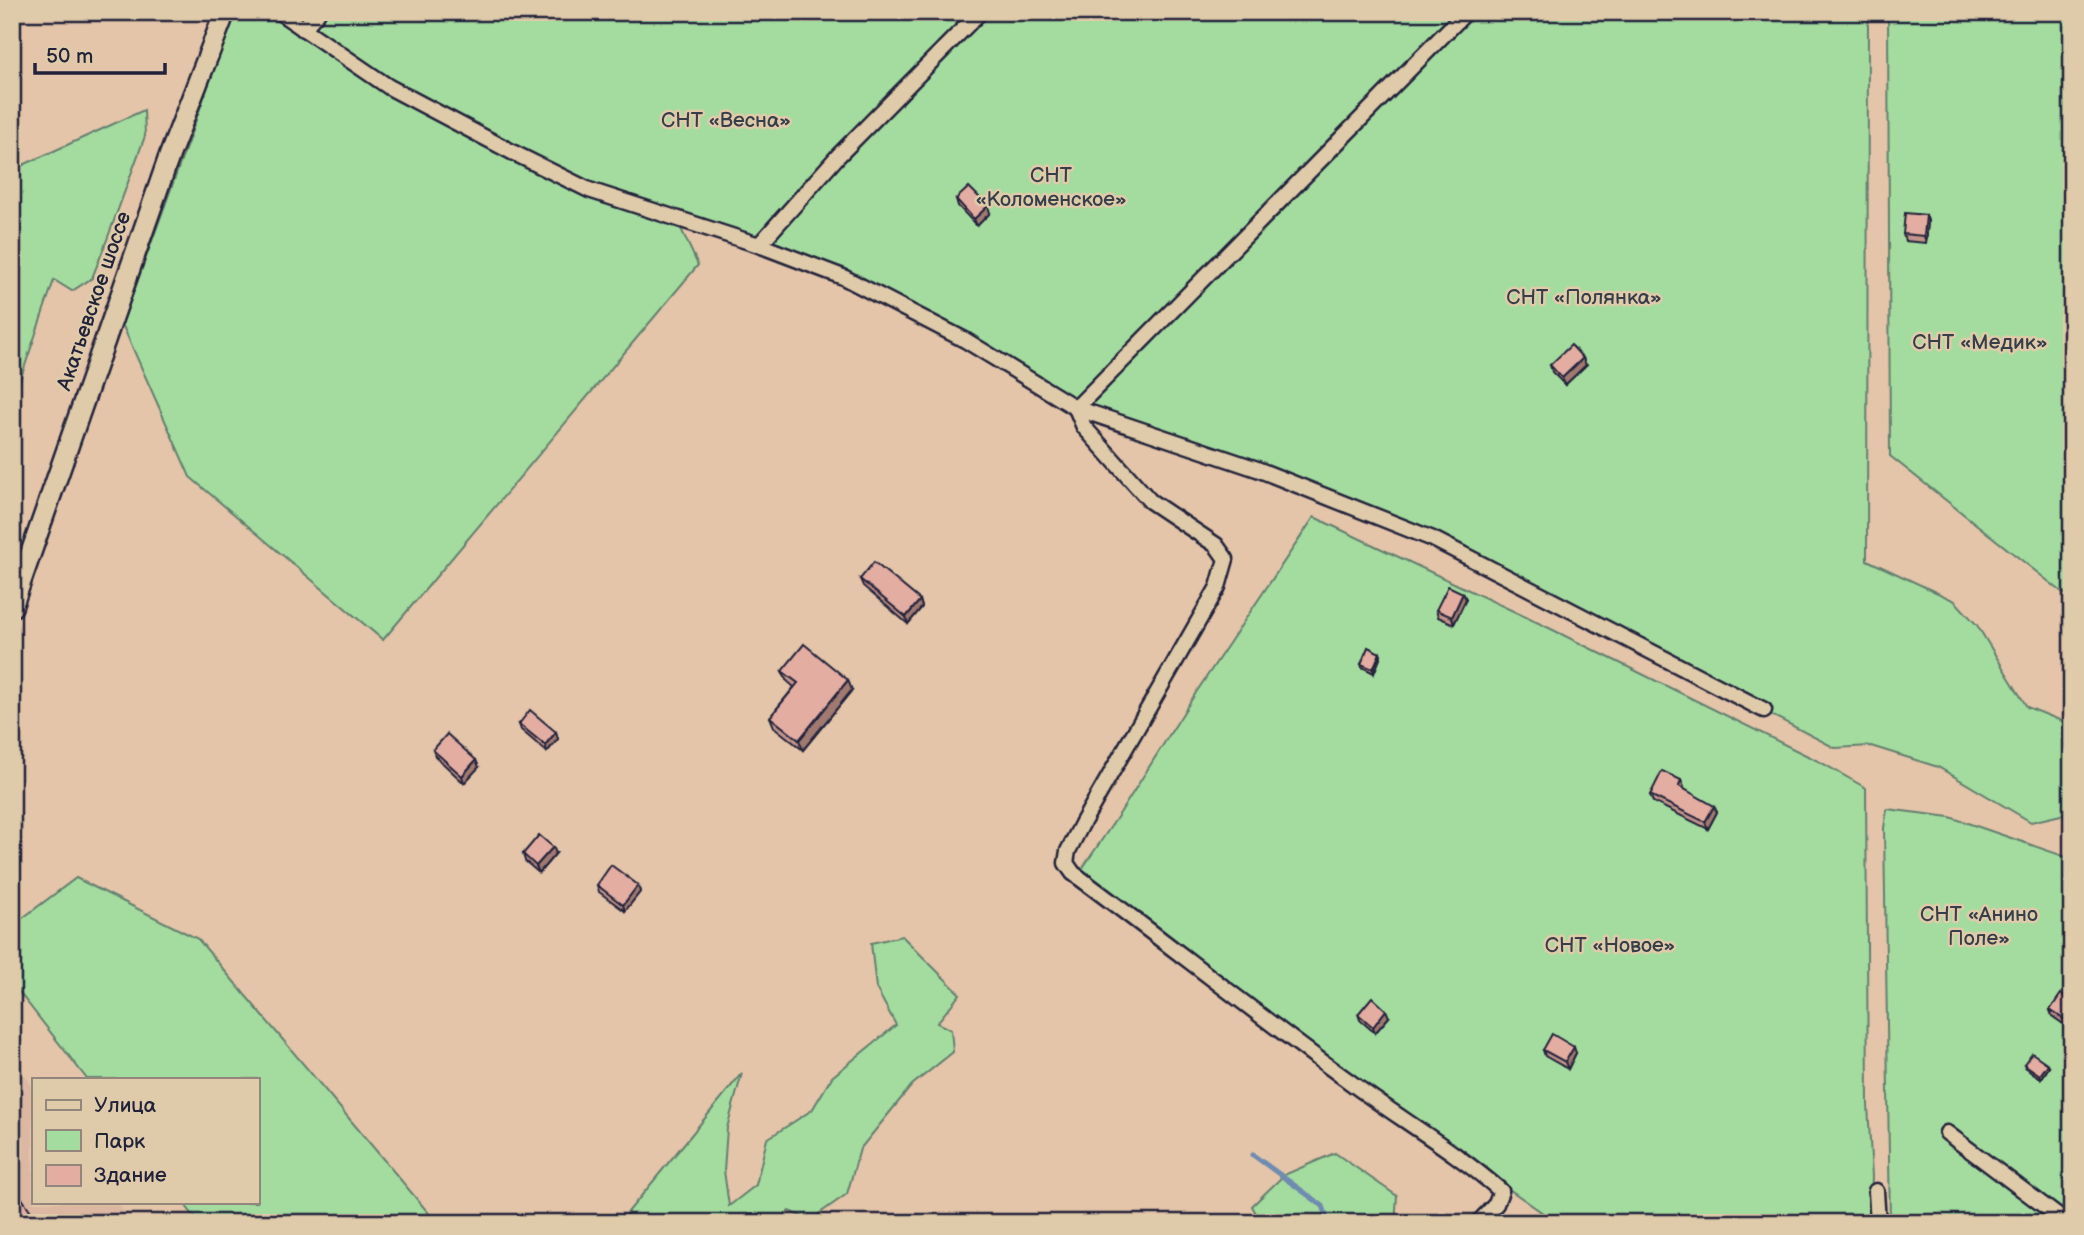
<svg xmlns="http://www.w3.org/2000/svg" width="2084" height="1235" font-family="'Balsamiq Sans',sans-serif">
<rect width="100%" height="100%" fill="#e4c5a9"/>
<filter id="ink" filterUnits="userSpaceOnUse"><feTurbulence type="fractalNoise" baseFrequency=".0143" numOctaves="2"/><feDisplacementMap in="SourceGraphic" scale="14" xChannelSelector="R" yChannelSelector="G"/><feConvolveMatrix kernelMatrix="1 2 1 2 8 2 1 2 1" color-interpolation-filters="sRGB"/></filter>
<g filter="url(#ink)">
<!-- built -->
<polygon fill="#dcb8a3" points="12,1058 33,1087 33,1202 117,1202 132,1223 12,1223"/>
<!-- green -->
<g fill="#a4dca0" stroke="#637f6e" stroke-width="2">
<polygon points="235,12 1868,12 1867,560 1955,601 1977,625 2027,707 2072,725 2072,804 2065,814 2031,822 1938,767 1871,746 1835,748 1433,539 1076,408 843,277 676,218 698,265 383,640 190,477 122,324"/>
<polygon points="1888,12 2072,12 2072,600 1890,456"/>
<polygon points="144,110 145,136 105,245 92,278 72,291 54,280 12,404 12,170"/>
<polygon points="1314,517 1547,627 1820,762 1866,788 1868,1105 1872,1177 1870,1223 1557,1223 1319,1055 1082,869 1120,813 1197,691"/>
<polygon points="1887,809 1950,817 2072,859 2072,1223 1890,1223 1884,828"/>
<polygon points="76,878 198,939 437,1223 199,1223 183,1202 257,1202 257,1079 87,1079 12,983 12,926"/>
<polygon points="902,936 960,994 937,1023 951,1030 953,1052 912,1085 860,1149 847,1194 810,1220 789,1211 779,1223 619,1223 742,1073 727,1128 724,1171 729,1206 756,1185 767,1139 812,1110 832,1077 896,1025 876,988 871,943"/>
<polygon points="1335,1153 1397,1196 1395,1223 1261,1223 1252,1206 1284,1175"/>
</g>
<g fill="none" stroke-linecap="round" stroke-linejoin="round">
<!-- stream -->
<polyline stroke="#6f8bb0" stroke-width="5" points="1253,1155 1323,1206 1329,1223"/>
<!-- street casing -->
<g stroke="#22223b" stroke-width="19">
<g id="street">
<polyline points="279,12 389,87 514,153 589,190 759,245 843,277 965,340 1076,408 1257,469 1433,539 1764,710"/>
<polyline points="303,29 318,12"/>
<polyline points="759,245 838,156 980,12"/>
<path d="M 1076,408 L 1084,427 L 1150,501 L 1216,545 L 1226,559 L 1218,587 L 1083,822 L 1068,851 L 1066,863 L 1073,873 C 1166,942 1256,1014 1350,1082 C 1400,1119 1454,1150 1501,1191 L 1496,1204 L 1478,1223"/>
<polyline points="1076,408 1466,12"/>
<polyline points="1947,1133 2067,1223"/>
<polyline points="1876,1191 1878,1223"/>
</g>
</g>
<!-- secondary casing -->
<g stroke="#22223b" stroke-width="24">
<polyline id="secondary" points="12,607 170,154 225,12"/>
</g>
<!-- street -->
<use href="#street" stroke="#dfcba9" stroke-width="14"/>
<!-- secondary -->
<use href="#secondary" stroke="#dfcba9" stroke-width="19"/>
</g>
<!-- wall -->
<g fill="#c4958b" stroke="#22223b" stroke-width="2">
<polygon points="956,199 990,213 977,226 958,206"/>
<polygon points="1926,215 1928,221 1926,243 1905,241 1903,234"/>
<polygon points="1550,365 1586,365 1565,385 1552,372"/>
<polygon points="860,579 920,600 922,607 908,624 863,586"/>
<polygon points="1463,593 1466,599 1454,624 1438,617 1436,610"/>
<polygon points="1380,653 1381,656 1374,673 1362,667 1361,664"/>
<polygon points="782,671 852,690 803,750 774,727 770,717 794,687 786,680"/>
<polygon points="519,724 556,732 558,739 547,752 521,730"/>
<polygon points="433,750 479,767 464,783 435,756"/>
<polygon points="1681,780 1684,787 1683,788 1717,812 1708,829 1653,802 1650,795"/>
<polygon points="556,853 539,873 525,861 523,854"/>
<polygon points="597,885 638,885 640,892 625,911 599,892"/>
<polygon points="2072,1002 2072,1030 2052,1016 2050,1010"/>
<polygon points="1358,1014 1389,1017 1375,1033 1360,1020"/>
<polygon points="1543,1050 1576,1053 1568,1069 1545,1056"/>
<polygon points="2024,1064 2049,1067 2041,1079 2025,1067"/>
</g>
<!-- shaded-wall -->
<g fill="#a07971" stroke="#22223b" stroke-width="2">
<polygon points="988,206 990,213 977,226 974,219"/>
<polygon points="1926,215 1928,221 1926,243 1924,236"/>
<polygon points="1583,358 1586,365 1565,385 1562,378"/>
<polygon points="1463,593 1466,599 1454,624 1452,617"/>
<polygon points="920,600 922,607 908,624 906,617"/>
<polygon points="1380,653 1381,656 1374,673 1373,669"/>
<polygon points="848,680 852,690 803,750 799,740"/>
<polygon points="556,732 558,739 547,752 545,745"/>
<polygon points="476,760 479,767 464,783 462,776"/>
<polygon points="1714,806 1717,812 1708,829 1705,822"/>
<polygon points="553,847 556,853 539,873 536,866"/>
<polygon points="638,885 640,892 625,911 623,905"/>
<polygon points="1386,1010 1389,1017 1375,1033 1373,1027"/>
<polygon points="1574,1047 1576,1053 1568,1069 1565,1062"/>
<polygon points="2048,1064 2049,1067 2041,1079 2040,1075"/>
</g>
<!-- building -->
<g fill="#e4ada2" stroke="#22223b" stroke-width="2">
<polygon points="969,187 988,206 974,219 956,199"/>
<polygon points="1905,213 1926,215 1924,236 1903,234"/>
<polygon points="1571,345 1583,358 1562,378 1550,365"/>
<polygon points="874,562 920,600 906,617 860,579"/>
<polygon points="1448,586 1463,593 1452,617 1436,610"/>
<polygon points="804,644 848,680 799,740 770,717 798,683 782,671"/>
<polygon points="1368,647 1380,653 1373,669 1361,664"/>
<polygon points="530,710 556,732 545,745 519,724"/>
<polygon points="447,734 476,760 462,776 433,750"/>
<polygon points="1662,771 1681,780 1679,786 1714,806 1705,822 1650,795"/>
<polygon points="539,835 553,847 536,866 523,854"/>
<polygon points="611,865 638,885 623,905 597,885"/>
<polygon points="2061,994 2072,1002 2072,1023 2071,1024 2050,1010"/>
<polygon points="1372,997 1386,1010 1373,1027 1358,1014"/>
<polygon points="1552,1034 1574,1047 1565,1062 1543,1050"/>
<polygon points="2032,1053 2048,1064 2040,1075 2024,1064"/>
<polygon points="12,1184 39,1223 12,1223"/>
</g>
</g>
<g text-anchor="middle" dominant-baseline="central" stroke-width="5" stroke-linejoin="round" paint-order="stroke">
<!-- park labels -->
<g font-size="21" fill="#363e4a" stroke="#dfcba9">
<text x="726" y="120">СНТ «Весна»</text>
<text x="1051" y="175">СНТ<tspan x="1051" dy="24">«Коломенское»</tspan></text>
<text x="1584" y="297">СНТ «Полянка»</text>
<text x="1980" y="342">СНТ «Медик»</text>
<text x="1979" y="914">СНТ «Анино<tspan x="1979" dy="24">Поле»</tspan></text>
<text x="1610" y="945">СНТ «Новое»</text>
</g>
<!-- street labels -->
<g font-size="21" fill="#22223b" stroke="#dfcba9">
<text transform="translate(94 301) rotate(-71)">Акатьевское шоссе</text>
</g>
</g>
<!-- margin -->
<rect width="2084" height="1235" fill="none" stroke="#dfcba9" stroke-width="42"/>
<rect x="21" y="21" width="2042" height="1193" fill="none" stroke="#22223b" stroke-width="2.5" filter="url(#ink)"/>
<!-- legend -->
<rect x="32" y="1078" width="228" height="126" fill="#dfcba9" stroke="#93877d" stroke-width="2"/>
<rect x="46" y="1100" width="35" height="10" fill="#dfcba9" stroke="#93877d" stroke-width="2"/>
<text x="94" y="1112" font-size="21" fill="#22223b">Улица</text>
<rect x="46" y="1130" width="35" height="21" fill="#a4dca0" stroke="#93877d" stroke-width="2"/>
<text x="94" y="1148" font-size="21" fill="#22223b">Парк</text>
<rect x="46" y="1165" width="35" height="21" fill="#e4ada2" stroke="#93877d" stroke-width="2"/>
<text x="94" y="1182" font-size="21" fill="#22223b">Здание</text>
<!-- scale -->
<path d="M35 63v10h130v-10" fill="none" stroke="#22223b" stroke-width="3.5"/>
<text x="46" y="63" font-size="21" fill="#22223b" stroke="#dfcba9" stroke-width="5" paint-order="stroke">50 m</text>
</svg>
